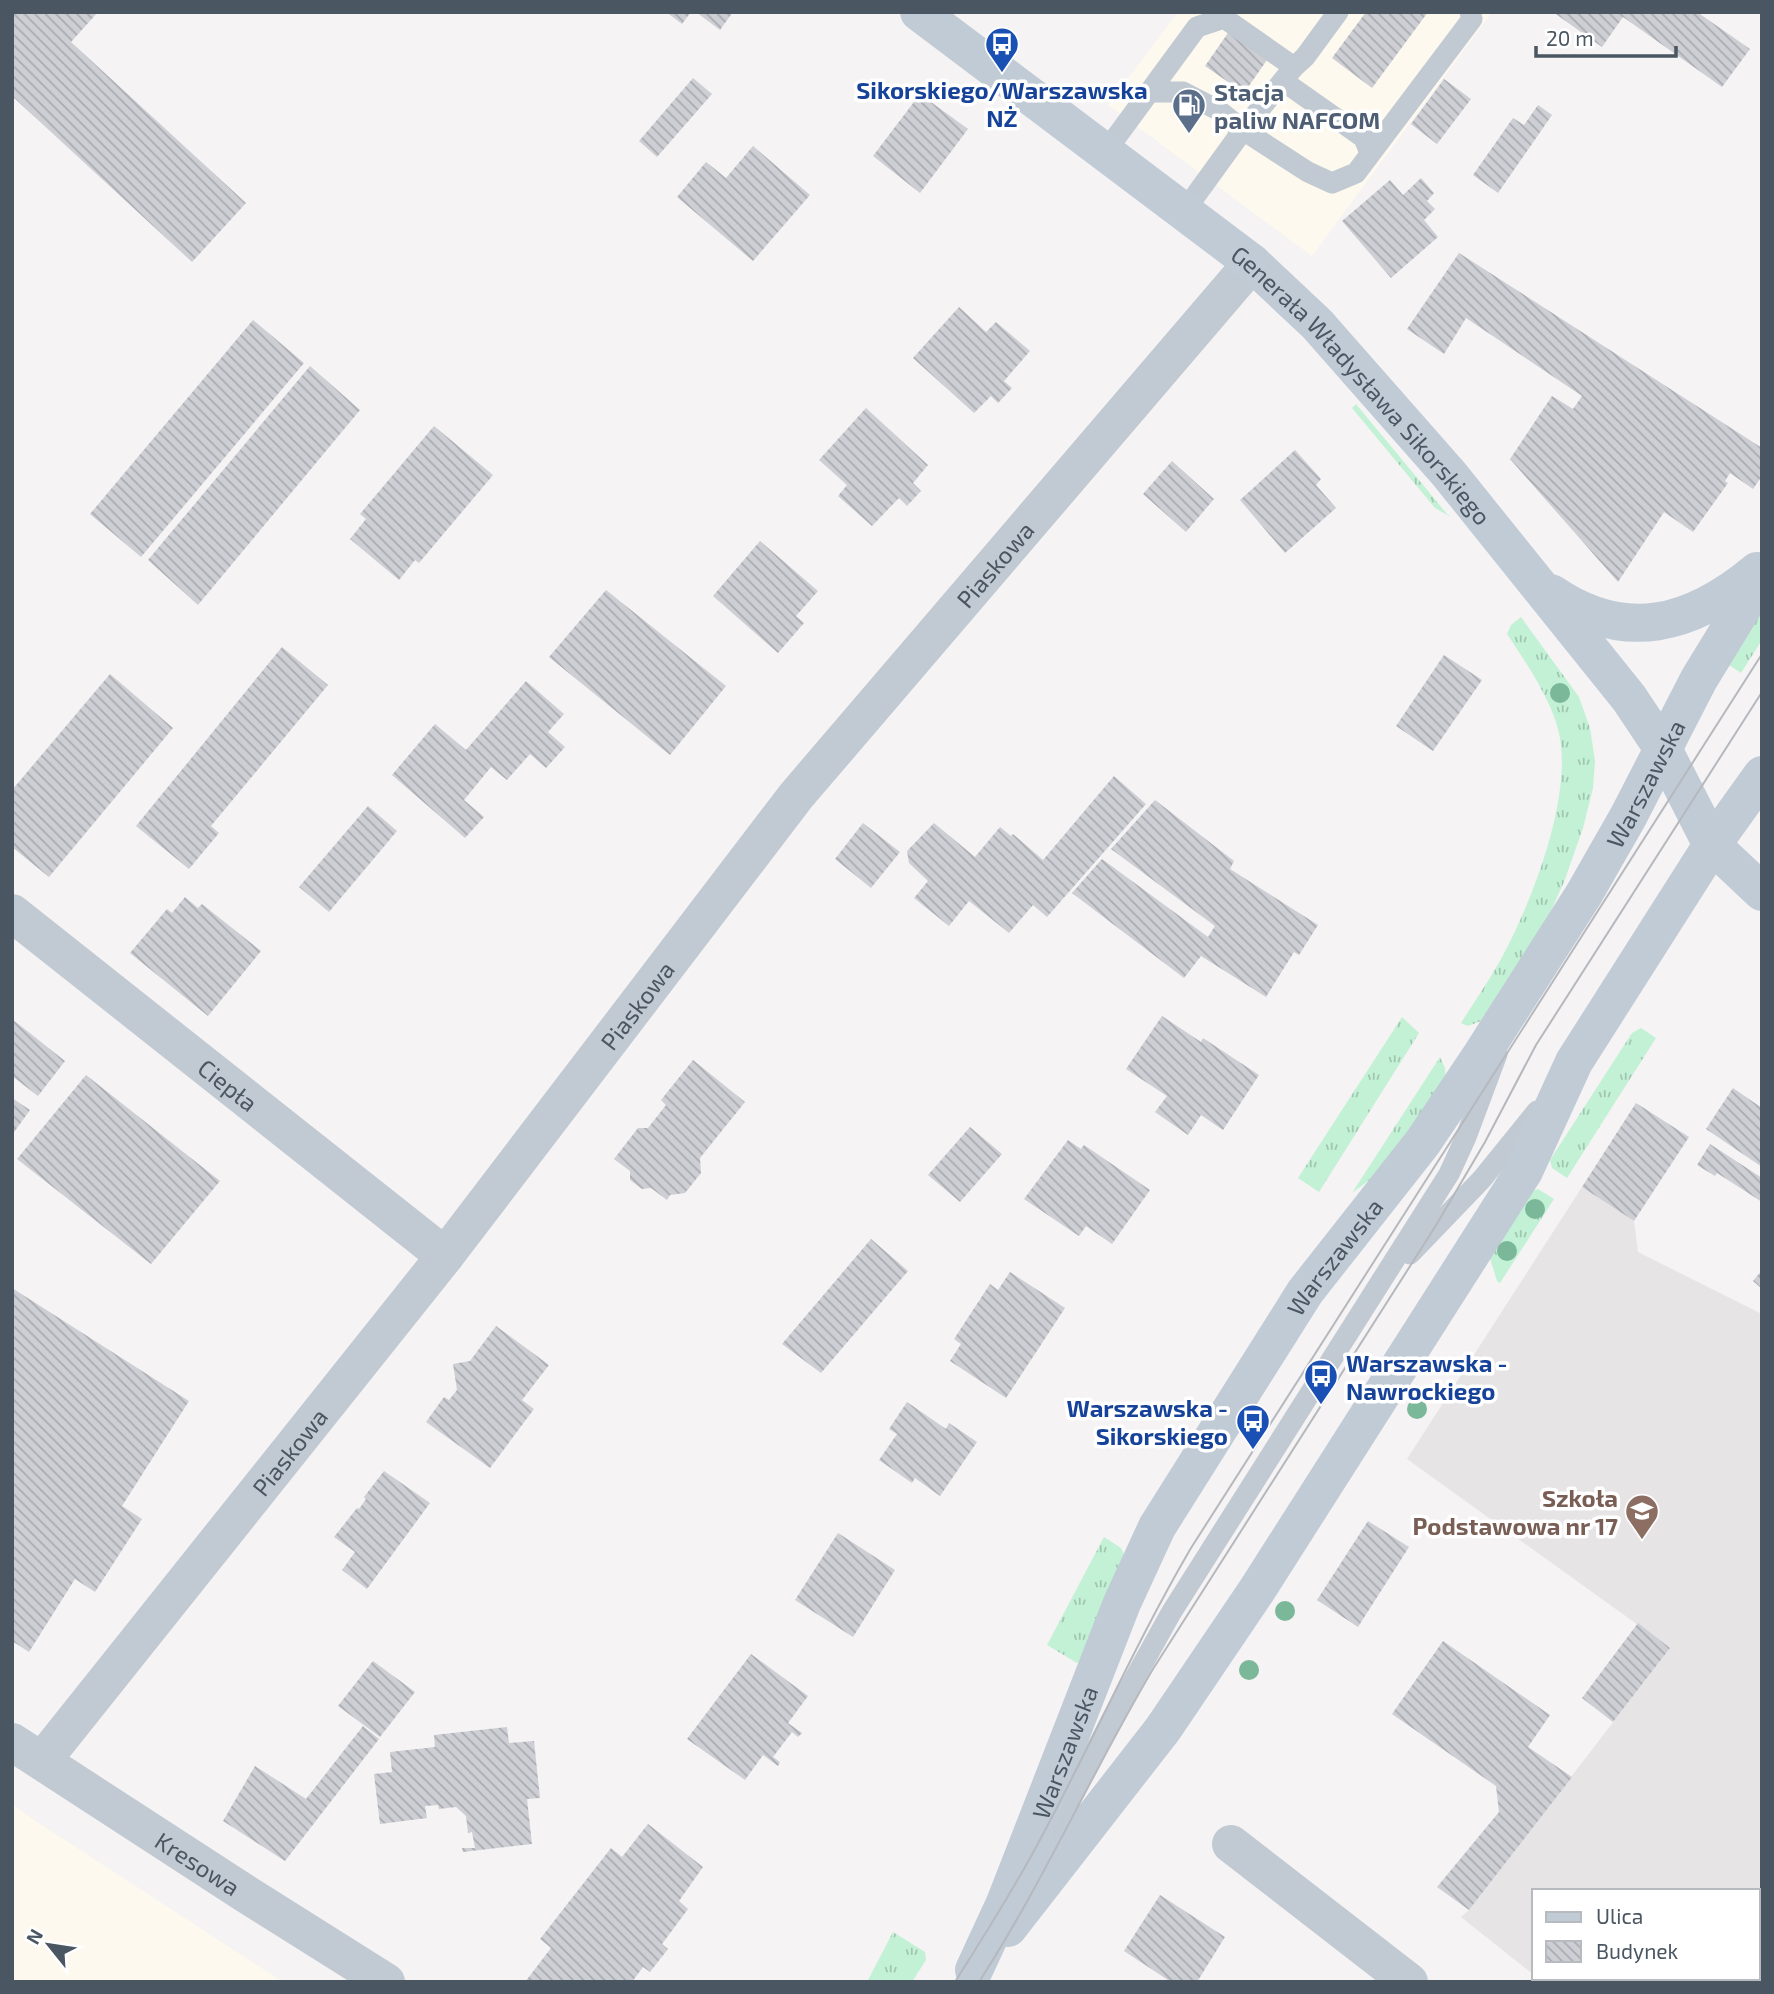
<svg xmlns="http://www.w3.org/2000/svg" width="1774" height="1994" font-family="'Exo 2',sans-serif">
<defs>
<pattern id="grass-tufts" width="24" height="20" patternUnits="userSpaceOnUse" patternTransform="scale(1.75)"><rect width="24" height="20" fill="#c3f1d5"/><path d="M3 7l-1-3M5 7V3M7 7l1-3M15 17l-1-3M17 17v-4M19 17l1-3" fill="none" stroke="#a0c6b0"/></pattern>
<pattern id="building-back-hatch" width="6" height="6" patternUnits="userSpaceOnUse" patternTransform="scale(1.75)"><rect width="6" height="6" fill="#cdcfd5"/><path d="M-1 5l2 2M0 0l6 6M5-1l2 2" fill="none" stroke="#a8abb0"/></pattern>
</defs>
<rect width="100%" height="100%" fill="#f5f3f3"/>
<!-- commercial -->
<g fill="#fdf9ef">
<polygon points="1178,12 1492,12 1312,256 1108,105"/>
<polygon points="12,1804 31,1818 283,1982 12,1982"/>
</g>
<!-- education -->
<polygon fill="#e6e4e5" points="1582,1187 1634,1221 1638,1252 1762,1314 1762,1982 1543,1982 1538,1978 1758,1978 1758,1891 1534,1891 1534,1975 1461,1917 1469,1910 1670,1648 1407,1459"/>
<!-- grass -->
<g fill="url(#grass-tufts)">
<polygon points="1356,404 1447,514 1451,517 1435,508 1352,408"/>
<polygon points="1762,612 1762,640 1741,673 1729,665"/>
<path d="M 1521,617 L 1579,697 L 1590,728 L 1595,761 L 1593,788 L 1583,828 L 1564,882 L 1545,924 L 1489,1018 L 1468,1026 L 1461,1023 C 1474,1002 1489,981 1501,959 C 1532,902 1575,793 1558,729 C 1550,698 1525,661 1507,634 L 1511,625 Z"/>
<polygon points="1402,1017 1419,1033 1319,1192 1298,1178"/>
<polygon points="1641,1028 1656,1038 1567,1178 1552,1168 1550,1160 1632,1033"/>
<polygon points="1440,1057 1445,1068 1446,1085 1372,1178 1352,1193"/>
<polygon points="1538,1189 1554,1199 1500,1283 1497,1281 1489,1255 1530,1192"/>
<polygon points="1104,1537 1121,1548 1125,1557 1084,1659 1077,1663 1047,1645"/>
<polygon points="893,1932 925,1952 926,1960 912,1982 867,1982"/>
</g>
<!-- building -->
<g fill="url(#building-back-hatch)">
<polygon points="12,12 98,12 71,42 246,203 192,262 12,96"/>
<polygon points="666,12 691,12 682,24"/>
<polygon points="696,12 733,12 720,30"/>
<polygon points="1366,12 1428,12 1372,88 1332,58"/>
<polygon points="1553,12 1697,12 1750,49 1722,87 1623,17 1602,47"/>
<polygon points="1237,20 1276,47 1244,93 1205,66"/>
<polygon points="693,78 712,94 657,157 639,141"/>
<polygon points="1444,79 1471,99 1437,144 1411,124"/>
<polygon points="920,94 968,129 920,193 873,156"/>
<polygon points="1538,105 1552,115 1498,193 1473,175 1513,118 1524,125"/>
<polygon points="753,146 810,195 753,261 677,197 706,162 726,178"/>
<polygon points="1421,178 1434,193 1427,201 1435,209 1424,220 1438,237 1391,278 1342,221 1390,180 1403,195"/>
<polygon points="1459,253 1762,448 1762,476 1753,489 1730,473 1725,481 1728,483 1693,532 1664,512 1618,582 1510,459 1552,396 1573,409 1582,396 1466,318 1444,354 1407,329"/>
<polygon points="959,307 986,332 996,322 1030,351 1004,381 1012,388 998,403 991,396 974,413 913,358"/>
<polygon points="253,320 304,363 141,557 90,514"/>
<polygon points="310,366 360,410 198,605 148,560"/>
<polygon points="866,408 928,465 913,483 921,491 907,506 899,498 872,526 838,496 847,485 819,460"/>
<polygon points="434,426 493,475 419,563 415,560 399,580 350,539 366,519 360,514"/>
<polygon points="1295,450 1321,479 1316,485 1336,508 1285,553 1240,500"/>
<polygon points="1172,461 1214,499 1186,532 1143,494"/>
<polygon points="760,541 818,591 796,616 804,623 778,653 713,596"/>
<polygon points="606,590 726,686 670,755 549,657"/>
<polygon points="282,647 328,685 211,826 219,833 189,869 136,826"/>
<polygon points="1444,655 1482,680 1433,751 1396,726"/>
<polygon points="110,674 173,728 49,877 12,847 12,790"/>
<polygon points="526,681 564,714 548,732 565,747 546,768 530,754 507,780 491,767 464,800 484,817 465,838 392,775 435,724 466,750"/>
<polygon points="1114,776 1146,804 1047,917 1033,905 1009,933 969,901 949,926 914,898 928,881 909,863 907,851 934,823 975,857 1000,827 1011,836 1013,834 1043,860"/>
<polygon points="1155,800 1234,861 1230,869 1318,925 1299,955 1294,952 1266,997 1201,956 1184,978 1072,893 1102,859 1208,937 1215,926 1111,849"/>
<polygon points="368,806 397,831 329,912 299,887"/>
<polygon points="863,823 900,852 871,888 835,859"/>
<polygon points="185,897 198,908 202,904 261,951 208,1016 130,953 167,909 172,913"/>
<polygon points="1162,1016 1201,1042 1203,1038 1259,1075 1223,1130 1201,1115 1188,1135 1155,1112 1167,1096 1126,1069"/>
<polygon points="12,1019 65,1061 38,1096 12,1076"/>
<polygon points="693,1060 745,1102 700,1158 701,1173 685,1193 670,1195 667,1200 651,1188 642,1189 630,1180 630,1171 614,1159 638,1128 648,1128 666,1105 661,1100"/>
<polygon points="86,1075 220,1181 151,1264 17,1159"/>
<polygon points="1733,1088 1762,1108 1762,1167 1706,1129"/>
<polygon points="12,1098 30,1110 12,1135"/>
<polygon points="1636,1103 1689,1137 1634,1221 1582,1187"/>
<polygon points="970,1127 1002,1154 960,1202 928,1175"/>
<polygon points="1068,1140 1081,1149 1084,1145 1150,1190 1112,1244 1086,1226 1079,1236 1024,1199"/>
<polygon points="1710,1144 1762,1178 1762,1202 1717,1173 1715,1176 1697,1165"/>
<polygon points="871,1239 908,1271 821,1373 782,1344"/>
<polygon points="1762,1270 1762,1289 1753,1281"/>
<polygon points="1010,1272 1065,1308 1006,1398 950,1361 961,1344 954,1339 990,1284 998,1290"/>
<polygon points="12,1288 189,1401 122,1506 142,1519 95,1592 75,1579 29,1652 12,1641"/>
<polygon points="496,1326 549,1365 522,1400 534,1409 490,1468 426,1422 444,1397 449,1400 457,1390 453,1364 470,1361"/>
<polygon points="907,1402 946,1429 949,1423 977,1442 940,1496 915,1478 912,1483 879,1460 897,1434 889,1429"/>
<polygon points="384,1471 430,1503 367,1589 342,1570 355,1552 334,1537 357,1508 359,1509 366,1499 364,1497"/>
<polygon points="1368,1521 1409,1547 1358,1627 1317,1600"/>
<polygon points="838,1533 895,1570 853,1637 795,1600"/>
<polygon points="1638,1623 1670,1648 1613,1722 1582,1698"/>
<polygon points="1443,1641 1550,1715 1528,1747 1572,1777 1469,1910 1437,1887 1499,1812 1496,1786 1392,1714"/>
<polygon points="751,1654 808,1696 788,1723 802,1733 798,1737 792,1732 773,1757 780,1762 778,1766 763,1755 745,1780 687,1739"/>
<polygon points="373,1661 415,1692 380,1737 338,1706"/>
<polygon points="363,1726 379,1739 285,1861 223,1821 255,1766 306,1799"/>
<polygon points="507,1727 509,1743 534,1741 540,1798 527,1799 532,1844 463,1852 462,1848 475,1848 472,1832 468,1833 466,1816 456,1807 439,1809 438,1805 425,1806 427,1818 380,1824 374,1774 392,1772 390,1752 435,1747 434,1735"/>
<polygon points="648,1824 703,1867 679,1901 688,1909 662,1944 668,1949 650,1972 643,1967 632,1982 525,1982 551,1948 540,1939 611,1848 622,1857"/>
<polygon points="1160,1895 1225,1937 1197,1982 1171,1982 1124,1951"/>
</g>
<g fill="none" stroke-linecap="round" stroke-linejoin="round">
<!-- lane -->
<g stroke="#c1cad2" stroke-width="21">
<polyline points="1283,81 1364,138 1370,153"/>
<polyline points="1149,92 1183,92 1218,110 1243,130 1308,172 1332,183 1356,173 1472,19 1470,12"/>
<polyline points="1106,151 1197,27 1224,18 1294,67 1305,57 1338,12"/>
<polyline points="1185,210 1243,130 1294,67"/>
<polyline points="1410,1254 1482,1179 1537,1111"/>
<polyline points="1035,1867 1112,1719 1171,1613 1449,1174 1466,1137 1497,1054"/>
</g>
<!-- street -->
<g stroke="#c1cad2" stroke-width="38">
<path id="s1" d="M 12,913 L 445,1256"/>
<path id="s2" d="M 12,1742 L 246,1894 L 386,1982"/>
<path id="s3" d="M 42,1761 L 445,1256 L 796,796 L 1252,263"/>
<polyline points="1231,1844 1409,1982"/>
</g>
<!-- secondary -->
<g stroke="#c1cbd6" stroke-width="38">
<path id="s4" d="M 919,12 L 1252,263 L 1317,324 L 1449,474 L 1629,698 L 1663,749 L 1712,845 L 1762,892"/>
<path d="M 1551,593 C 1625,644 1692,625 1757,571"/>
<polyline points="1008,1928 1163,1729 1257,1590 1524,1171 1574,1062 1712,845 1762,775"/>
<path id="s5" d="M 974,1970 L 1005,1903 L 1122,1603 L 1157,1527 L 1305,1292 L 1423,1142 L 1482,1054 L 1584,894 L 1628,817 L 1699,679 L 1762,576"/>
</g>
<!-- tram -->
<g stroke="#b5b8bd" stroke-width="2">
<path d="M 955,1982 C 985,1934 1016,1886 1042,1836 C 1093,1741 1136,1642 1191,1548 L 1762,654"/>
<path d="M 979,1982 C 1044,1881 1092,1772 1153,1669 L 1435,1227 L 1485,1142 L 1536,1045 L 1762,692"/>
</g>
</g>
<!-- trees -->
<g fill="#7bb799">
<circle cx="1560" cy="693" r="10"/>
<circle cx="1535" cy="1209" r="10"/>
<circle cx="1507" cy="1251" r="10"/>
<circle cx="1417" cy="1409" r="10"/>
<circle cx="1285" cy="1611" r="10"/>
<circle cx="1249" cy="1670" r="10"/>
</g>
<!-- icons -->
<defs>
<g id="bus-pin" transform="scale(1.75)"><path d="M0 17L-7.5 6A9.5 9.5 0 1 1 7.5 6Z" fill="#1a4fb4" stroke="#fff"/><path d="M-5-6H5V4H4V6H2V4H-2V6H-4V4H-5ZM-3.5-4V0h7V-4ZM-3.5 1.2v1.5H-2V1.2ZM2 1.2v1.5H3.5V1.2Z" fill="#fff"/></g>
<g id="fuel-pin" transform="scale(1.75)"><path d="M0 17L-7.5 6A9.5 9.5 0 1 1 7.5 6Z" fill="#5c6f8a" stroke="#fff"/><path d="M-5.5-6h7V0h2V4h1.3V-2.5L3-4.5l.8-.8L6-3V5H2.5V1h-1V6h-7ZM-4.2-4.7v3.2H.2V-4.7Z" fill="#fff"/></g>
<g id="school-pin" transform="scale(1.75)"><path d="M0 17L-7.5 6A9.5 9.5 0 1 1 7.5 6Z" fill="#8d6e63" stroke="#fff"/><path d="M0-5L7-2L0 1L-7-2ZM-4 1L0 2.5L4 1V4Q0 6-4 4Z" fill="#fff"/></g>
</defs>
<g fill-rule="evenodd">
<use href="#bus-pin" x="1002" y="44"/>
<use href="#fuel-pin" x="1189" y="105"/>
<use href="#bus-pin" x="1321" y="1376"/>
<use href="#bus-pin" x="1253" y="1421"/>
<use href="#school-pin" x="1642" y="1511"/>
</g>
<g text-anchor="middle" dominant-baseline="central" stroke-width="7" stroke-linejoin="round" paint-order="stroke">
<!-- transit labels -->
<g font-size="24" font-weight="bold" fill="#164399" stroke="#fff">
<text x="1002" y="89">Sikorskiego/Warszawska<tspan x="1002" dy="28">NŻ</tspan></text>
<text x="1346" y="1362" text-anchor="start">Warszawska -<tspan x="1346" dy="28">Nawrockiego</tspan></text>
<text x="1228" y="1407" text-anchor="end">Warszawska -<tspan x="1228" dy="28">Sikorskiego</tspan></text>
</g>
<!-- service labels -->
<g font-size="24" font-weight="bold" fill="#4e5e75" stroke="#fff" text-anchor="start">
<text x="1214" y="91">Stacja<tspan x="1214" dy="28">paliw NAFCOM</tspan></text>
</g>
<!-- street labels -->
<g font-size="24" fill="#4a5661" stroke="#fff">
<text stroke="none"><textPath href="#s4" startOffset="581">Generała Władysława Sikorskiego</textPath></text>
<text stroke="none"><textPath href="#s3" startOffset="1530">Piaskowa</textPath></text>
<text stroke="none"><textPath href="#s5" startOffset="1370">Warszawska</textPath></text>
<text stroke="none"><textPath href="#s3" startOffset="962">Piaskowa</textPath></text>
<text stroke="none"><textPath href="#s1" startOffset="276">Ciepła</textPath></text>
<text stroke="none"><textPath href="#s5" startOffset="803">Warszawska</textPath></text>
<text stroke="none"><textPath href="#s3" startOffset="396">Piaskowa</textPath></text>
<text stroke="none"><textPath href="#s5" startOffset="236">Warszawska</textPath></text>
<text stroke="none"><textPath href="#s2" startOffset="222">Kresowa</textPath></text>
</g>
<!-- education labels -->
<g font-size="24" font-weight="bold" fill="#785e54" stroke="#fff" text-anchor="end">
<text x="1618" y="1497">Szkoła<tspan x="1618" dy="28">Podstawowa nr 17</tspan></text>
</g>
</g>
<!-- border -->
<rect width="1774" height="1994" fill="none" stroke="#4a5661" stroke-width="28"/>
<!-- legend -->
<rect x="1532" y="1889" width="228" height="91" fill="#ffffff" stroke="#b7bbc0" stroke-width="2"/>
<rect x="1546" y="1912" width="35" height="10" fill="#c1cbd6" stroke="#b7bbc0" stroke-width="2"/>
<text x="1596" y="1924" font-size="21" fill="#4a5661">Ulica</text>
<rect x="1546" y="1941" width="35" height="21" fill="url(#building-back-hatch)" stroke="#b7bbc0" stroke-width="2"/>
<text x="1596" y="1959" font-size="21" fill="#4a5661">Budynek</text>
<!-- north arrow -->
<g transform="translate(49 1945) rotate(300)" stroke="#ffffff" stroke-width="5" paint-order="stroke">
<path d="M0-5L12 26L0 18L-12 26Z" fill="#4a5661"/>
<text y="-10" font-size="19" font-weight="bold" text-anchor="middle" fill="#4a5661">N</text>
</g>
<!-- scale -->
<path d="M1536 46v10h140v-10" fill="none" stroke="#4a5661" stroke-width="3.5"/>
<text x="1546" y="46" font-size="21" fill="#4a5661" stroke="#ffffff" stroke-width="5" paint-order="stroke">20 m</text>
</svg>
